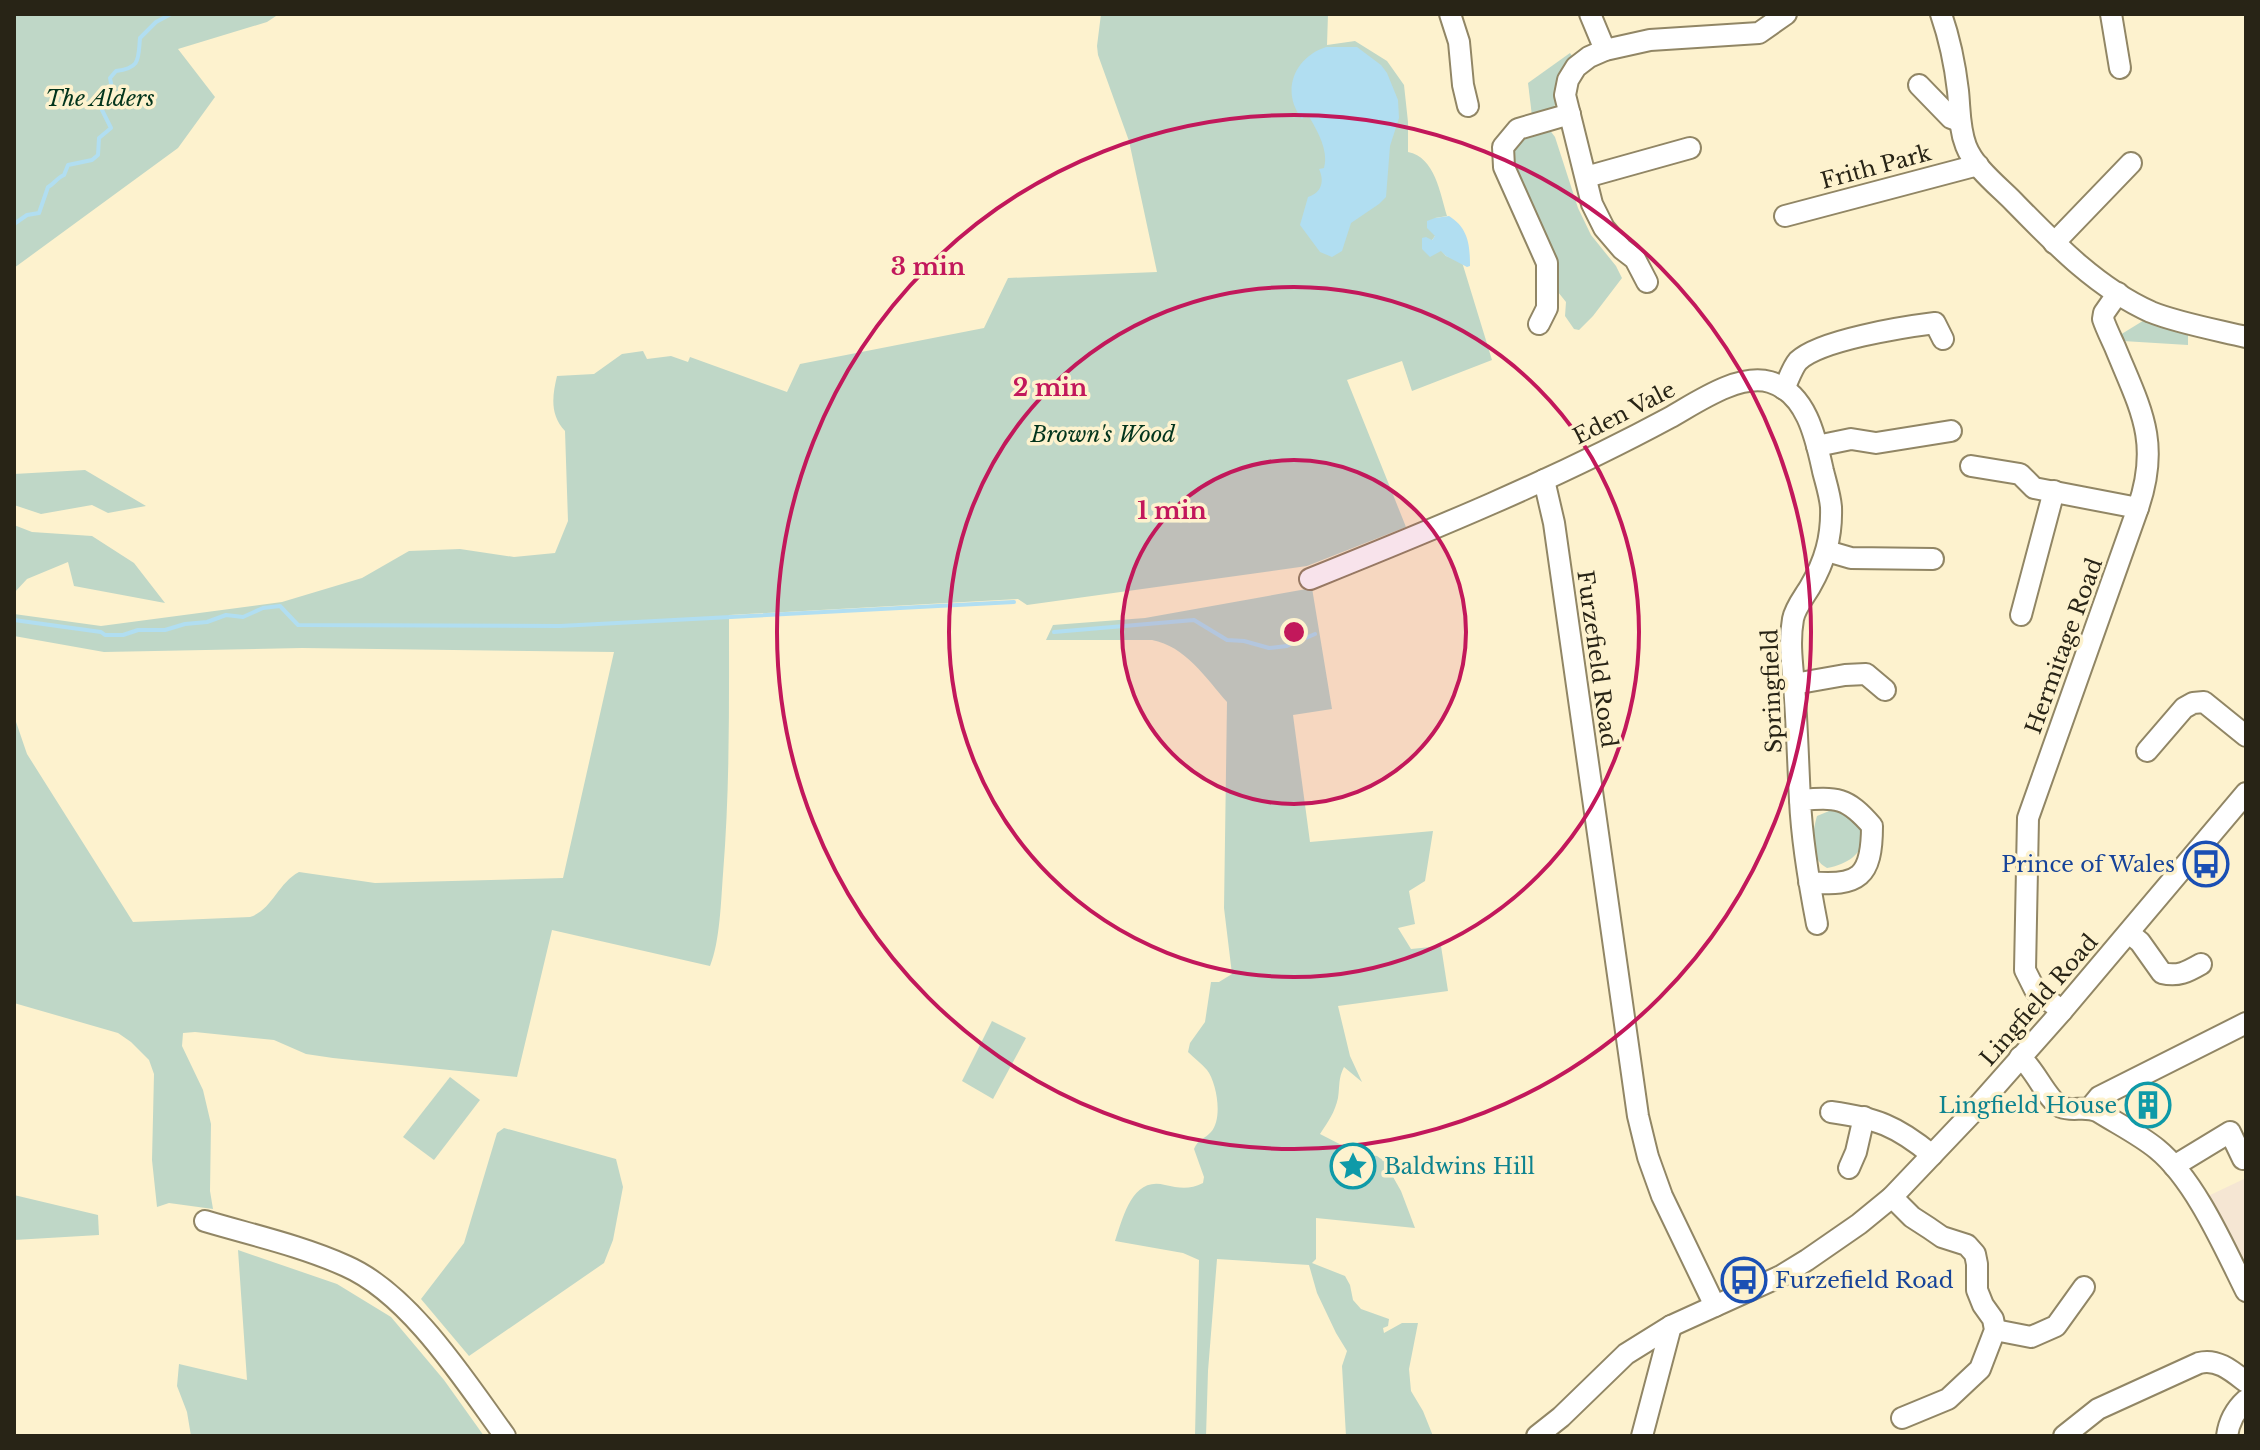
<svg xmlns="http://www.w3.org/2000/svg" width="2260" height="1450" font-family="'Libre Baskerville',serif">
<rect width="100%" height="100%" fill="#fdf2ce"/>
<!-- education -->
<polygon fill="#f5e6d3" points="2246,1178 2246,1269 2206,1197"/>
<!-- green -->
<g fill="#bfd7c7">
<polygon points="14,14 279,14 267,22 178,49 215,97 178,148 14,268"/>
<path d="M 1101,14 L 1328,14 L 1327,45 L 1355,41 L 1387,61 L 1392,68 L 1404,85 L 1408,122 L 1408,152 C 1435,157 1440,193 1447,216 L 1435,218 L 1435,236 L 1432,240 L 1446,256 L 1462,262 L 1492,360 L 1412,391 L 1402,361 L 1347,380 L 1406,527 L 1307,566 L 1027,605 L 1018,599 L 729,615 C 729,701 730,788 723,874 C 721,900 720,942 710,966 L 552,930 L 517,1077 L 333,1058 L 306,1054 L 274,1040 L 195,1032 L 183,1033 L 182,1046 L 203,1090 L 211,1124 L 210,1191 L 213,1209 L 169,1203 L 157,1207 L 152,1160 L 154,1074 L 149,1060 L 131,1042 L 118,1033 L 14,1003 L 14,716 L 27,754 L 133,922 L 250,917 C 272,910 278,883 299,872 L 375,883 L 563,878 L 614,652 L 302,648 L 104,652 L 14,636 L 14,614 L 101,626 L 282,602 L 362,578 L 409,551 L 460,549 L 514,557 L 555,553 L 568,521 L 565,431 C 550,415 552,397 557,376 L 594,374 L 622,354 L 643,351 L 647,359 L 671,356 L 688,362 L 690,357 L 787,392 L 800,364 L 984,328 L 1008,278 L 1157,272 L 1129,141 L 1098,55 L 1097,46 Z"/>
<polygon points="1570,53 1574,59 1554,107 1532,116 1528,83"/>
<polygon points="1546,125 1555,137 1578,208 1591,235 1616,266 1622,278 1593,316 1579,330 1574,329 1565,316 1566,302 1558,292 1556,273 1507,151 1509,145"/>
<polygon points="2146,319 2188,335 2188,345 2123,341 2120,335"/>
<polygon points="85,470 146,506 108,513 92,505 41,514 14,505 14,474"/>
<polygon points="14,525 32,532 92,536 134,563 165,603 74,586 68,562 27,579 14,593"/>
<path d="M 1312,588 L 1332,709 L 1293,715 L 1310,842 L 1433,831 L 1425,881 L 1409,891 L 1415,924 L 1398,928 L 1411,949 L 1441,946 L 1448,991 L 1338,1006 L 1350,1056 L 1362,1082 L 1344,1067 C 1338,1079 1340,1085 1338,1098 C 1335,1112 1328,1122 1320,1134 L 1357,1153 L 1377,1156 L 1384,1161 L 1401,1191 L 1415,1228 L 1316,1218 L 1316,1259 L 1312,1263 L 1345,1276 L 1350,1285 L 1353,1300 L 1361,1309 L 1389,1319 L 1388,1326 L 1383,1328 L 1384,1333 L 1402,1323 L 1418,1323 L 1409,1369 L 1411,1391 L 1423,1411 L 1433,1436 L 1346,1436 L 1342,1366 L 1347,1351 L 1336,1333 L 1317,1293 L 1309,1265 L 1217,1259 L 1208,1371 L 1206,1436 L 1195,1436 L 1199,1260 L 1183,1253 L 1115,1241 C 1123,1218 1132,1176 1165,1185 C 1179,1188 1189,1190 1203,1183 L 1204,1177 L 1194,1149 C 1198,1139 1205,1139 1211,1132 C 1223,1119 1217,1083 1207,1070 C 1202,1064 1194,1058 1188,1052 L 1190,1043 L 1205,1022 L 1211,982 L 1219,982 L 1232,974 L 1224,908 L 1227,702 C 1206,678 1185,646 1152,640 L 1046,640 L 1053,625 L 1145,618 Z"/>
<path d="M 1834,809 C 1876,823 1871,860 1827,868 C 1809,859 1812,833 1817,816 Z"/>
<polygon points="992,1021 1026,1038 993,1099 962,1081"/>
<polygon points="450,1077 480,1100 434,1160 403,1137"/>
<polygon points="504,1128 616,1159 623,1187 613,1240 604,1263 469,1356 421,1299 464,1243 497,1133"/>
<polygon points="14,1195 98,1215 99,1235 14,1240"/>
<polygon points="238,1250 337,1284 391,1317 444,1380 484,1436 191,1436 187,1412 177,1386 179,1364 247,1380"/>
</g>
<!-- water -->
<g fill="#b1def1">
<path d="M 1326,47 L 1357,47 L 1381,65 L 1387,73 L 1398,100 L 1399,118 L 1390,146 L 1386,197 L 1379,204 L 1351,223 L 1342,251 L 1332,257 L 1320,252 L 1300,225 L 1308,197 C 1321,193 1325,182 1319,169 L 1324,168 C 1329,150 1317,130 1308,115 L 1306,114 L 1302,119 C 1280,91 1295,57 1326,47 Z"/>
<path d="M 1449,216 C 1468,228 1470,244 1470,266 L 1467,267 L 1446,256 L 1441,251 L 1430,257 L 1422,249 L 1422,238 L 1426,237 L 1432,240 L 1435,236 L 1427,228 L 1427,221 L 1435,218 Z"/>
</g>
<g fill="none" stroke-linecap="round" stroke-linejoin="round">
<!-- stream -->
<g stroke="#b1def1" stroke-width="4">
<path d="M 14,224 L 27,215 L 39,213 L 48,187 C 54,184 57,178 64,175 L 68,165 L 92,160 L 98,155 L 99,138 L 111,128 L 102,110 L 104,102 L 113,94 L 110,78 L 116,71 C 141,68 138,59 140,38 L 156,22 L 171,14"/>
<polyline points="14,620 101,632 105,635 123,635 138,630 165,630 185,624 207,622 226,615 243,617 263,608 280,606 298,625 560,626 1014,602"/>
<polyline points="1054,632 1194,620 1227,640 1244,641 1269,648 1287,646 1315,634"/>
</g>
<!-- minor casing -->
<g stroke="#918665" stroke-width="24">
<g id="minor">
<polyline points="1450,14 1459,42 1463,85 1468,106"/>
<polyline points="1590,14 1605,50"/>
<path d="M 1941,14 C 1950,40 1955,65 1958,91 C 1960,110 1959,128 1966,146 C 1974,167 1997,185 2013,201 C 2054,243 2097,288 2151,312 C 2178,323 2217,330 2246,337"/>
<polyline points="2111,14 2120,68"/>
<polyline points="1919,85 1951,118 1959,121"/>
<polyline points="1586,177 1690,148"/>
<polyline points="1785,216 1978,165"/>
<polyline points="2054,243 2131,163"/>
<polyline points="1647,282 1635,259 1622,249 1604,228 1592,204 1565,95 1568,80 1576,67 1589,57 1605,50 1650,40 1759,33 1786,14"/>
<polyline points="1539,324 1547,308 1547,263 1504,167 1503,147 1518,129 1570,114"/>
<path d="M 1784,389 C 1788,381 1792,368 1798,361 C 1820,340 1903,327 1935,323 L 1943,339"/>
<polyline points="1817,446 1851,439 1876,443 1951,431"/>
<polyline points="1971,466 2020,474 2034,488 2138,508"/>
<polyline points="1544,480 1554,523 1638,1116 1648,1157 1662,1196 1715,1306"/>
<polyline points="1827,551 1851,558 1933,559"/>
<path d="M 1310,579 C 1432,530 1554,480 1669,418 C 1696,403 1738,373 1770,382 C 1807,393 1816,439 1823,471 C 1826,483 1830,495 1831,507 C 1832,537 1825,561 1810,587 C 1804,597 1795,608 1793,619 C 1789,641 1792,663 1794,685 C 1797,724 1798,762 1800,800"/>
<polyline points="2021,615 2054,491"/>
<polyline points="1794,684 1845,675 1866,674 1885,690"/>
<polyline points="2147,751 2184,708 2193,703 2204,702 2246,736"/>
<path d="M 1809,882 C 1859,887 1872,877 1872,826 C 1847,797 1837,797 1800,800 C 1802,843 1809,883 1817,924"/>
<path d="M 2129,933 L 2140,942 L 2162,973 C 2178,977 2187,972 2201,964"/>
<path d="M 2062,1011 L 2035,990 L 2025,970 L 2028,818 L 2138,508 C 2161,441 2140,408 2115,347 C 2111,338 2106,328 2103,319 L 2104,313 L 2118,293"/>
<path d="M 2020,1057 C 2035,1069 2047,1100 2061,1107 C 2073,1112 2086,1105 2099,1112 C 2118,1124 2140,1135 2157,1149 C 2195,1180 2224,1247 2246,1291"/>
<polyline points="2090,1108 2099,1097 2246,1023"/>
<path d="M 1831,1112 C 1876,1118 1897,1126 1932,1155"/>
<polyline points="2174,1166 2230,1132 2243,1159"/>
<polyline points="1849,1168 1856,1152 1864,1117"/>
<polyline points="1892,1197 1912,1217 1929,1228 1942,1237 1967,1245 1975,1254 1977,1264 1977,1290 1983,1305 1993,1319 1995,1330 1980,1369 1948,1399 1902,1418"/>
<path d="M 205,1221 C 252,1235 302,1246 346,1266 C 410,1294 465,1381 505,1436"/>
<polyline points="1995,1330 2031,1337 2056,1326 2084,1287"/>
<polyline points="1537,1436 1561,1417 1626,1354 1671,1326 1781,1276 1807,1260 1859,1224 1892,1197 1970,1115 2062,1011 2246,793"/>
<polyline points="1642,1436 1671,1326"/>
<path d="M 2064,1436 L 2098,1409 L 2199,1363 C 2217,1358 2232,1371 2246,1382"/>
<path d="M 2227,1436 C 2229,1421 2235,1410 2246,1400"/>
</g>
</g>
<!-- minor -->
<use href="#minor" stroke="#fff" stroke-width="20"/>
</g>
<!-- distance rings -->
<circle cx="1294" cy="632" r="172" fill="#c2185b" fill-opacity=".12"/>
<g fill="none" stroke="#c2185b" stroke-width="4">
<circle cx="1294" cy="632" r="172"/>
<circle cx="1294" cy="632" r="345"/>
<circle cx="1294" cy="632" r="517"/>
</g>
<!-- icons -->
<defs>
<g id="bus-ring" transform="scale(2.3)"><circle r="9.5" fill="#fdf2ce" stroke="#1a4fb4" stroke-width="1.5"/><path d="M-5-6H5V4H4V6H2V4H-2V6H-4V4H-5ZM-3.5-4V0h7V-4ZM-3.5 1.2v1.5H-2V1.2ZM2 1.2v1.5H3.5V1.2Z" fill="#1a4fb4"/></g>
<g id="building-ring" transform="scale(2.3)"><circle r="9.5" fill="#fdf2ce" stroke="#0f9aa8" stroke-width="1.5"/><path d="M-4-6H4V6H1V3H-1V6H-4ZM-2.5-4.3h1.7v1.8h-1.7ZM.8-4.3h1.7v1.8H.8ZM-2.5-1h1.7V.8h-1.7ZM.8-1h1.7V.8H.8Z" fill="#0f9aa8"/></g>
<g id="sight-ring" transform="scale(2.3)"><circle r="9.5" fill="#fdf2ce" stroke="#0f9aa8" stroke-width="1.5"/><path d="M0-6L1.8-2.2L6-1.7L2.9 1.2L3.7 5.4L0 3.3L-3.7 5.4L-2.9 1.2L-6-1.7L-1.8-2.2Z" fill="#0f9aa8"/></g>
</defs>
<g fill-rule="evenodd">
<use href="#bus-ring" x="2206" y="864"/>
<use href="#building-ring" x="2148" y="1105"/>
<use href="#sight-ring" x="1353" y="1166"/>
<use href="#bus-ring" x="1744" y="1280"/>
</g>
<g text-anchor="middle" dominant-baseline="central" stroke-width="7" stroke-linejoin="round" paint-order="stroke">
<!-- park labels -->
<g font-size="22" font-style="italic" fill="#02341c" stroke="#fdf2ce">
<text x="100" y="98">The Alders</text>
<text x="1103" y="434">Brown's Wood</text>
</g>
<!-- street labels -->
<g font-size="22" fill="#282416" stroke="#fdf2ce">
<text transform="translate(1876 167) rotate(-15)">Frith Park</text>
<text transform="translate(1624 413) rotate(-27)">Eden Vale</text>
<text transform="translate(2064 646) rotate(-70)">Hermitage Road</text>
<text transform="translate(1597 659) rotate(82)">Furzefield Road</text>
<text transform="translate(1772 691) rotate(-92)">Springfield</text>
<text transform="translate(2039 1000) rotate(-49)">Lingfield Road</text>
</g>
<!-- transit labels -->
<g font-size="22" fill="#164399" stroke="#fdf2ce" text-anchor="end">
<text x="2175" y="864">Prince of Wales</text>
<text x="1775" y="1280" text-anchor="start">Furzefield Road</text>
</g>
<!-- culture labels -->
<g font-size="22" fill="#0d838f" stroke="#fdf2ce" text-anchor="end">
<text x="2117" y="1105">Lingfield House</text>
<text x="1384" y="1166" text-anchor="start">Baldwins Hill</text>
</g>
</g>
<circle cx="1294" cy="632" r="12" fill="#c2185b" stroke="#fdf2ce" stroke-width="4"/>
<g font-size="24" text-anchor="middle" font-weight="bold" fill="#c2185b" stroke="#fdf2ce" stroke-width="7" stroke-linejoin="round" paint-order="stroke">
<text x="928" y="275">3 min</text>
<text x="1050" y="396">2 min</text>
<text x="1172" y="519">1 min</text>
</g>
<!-- border -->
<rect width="2260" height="1450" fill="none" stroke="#282416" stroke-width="32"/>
</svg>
